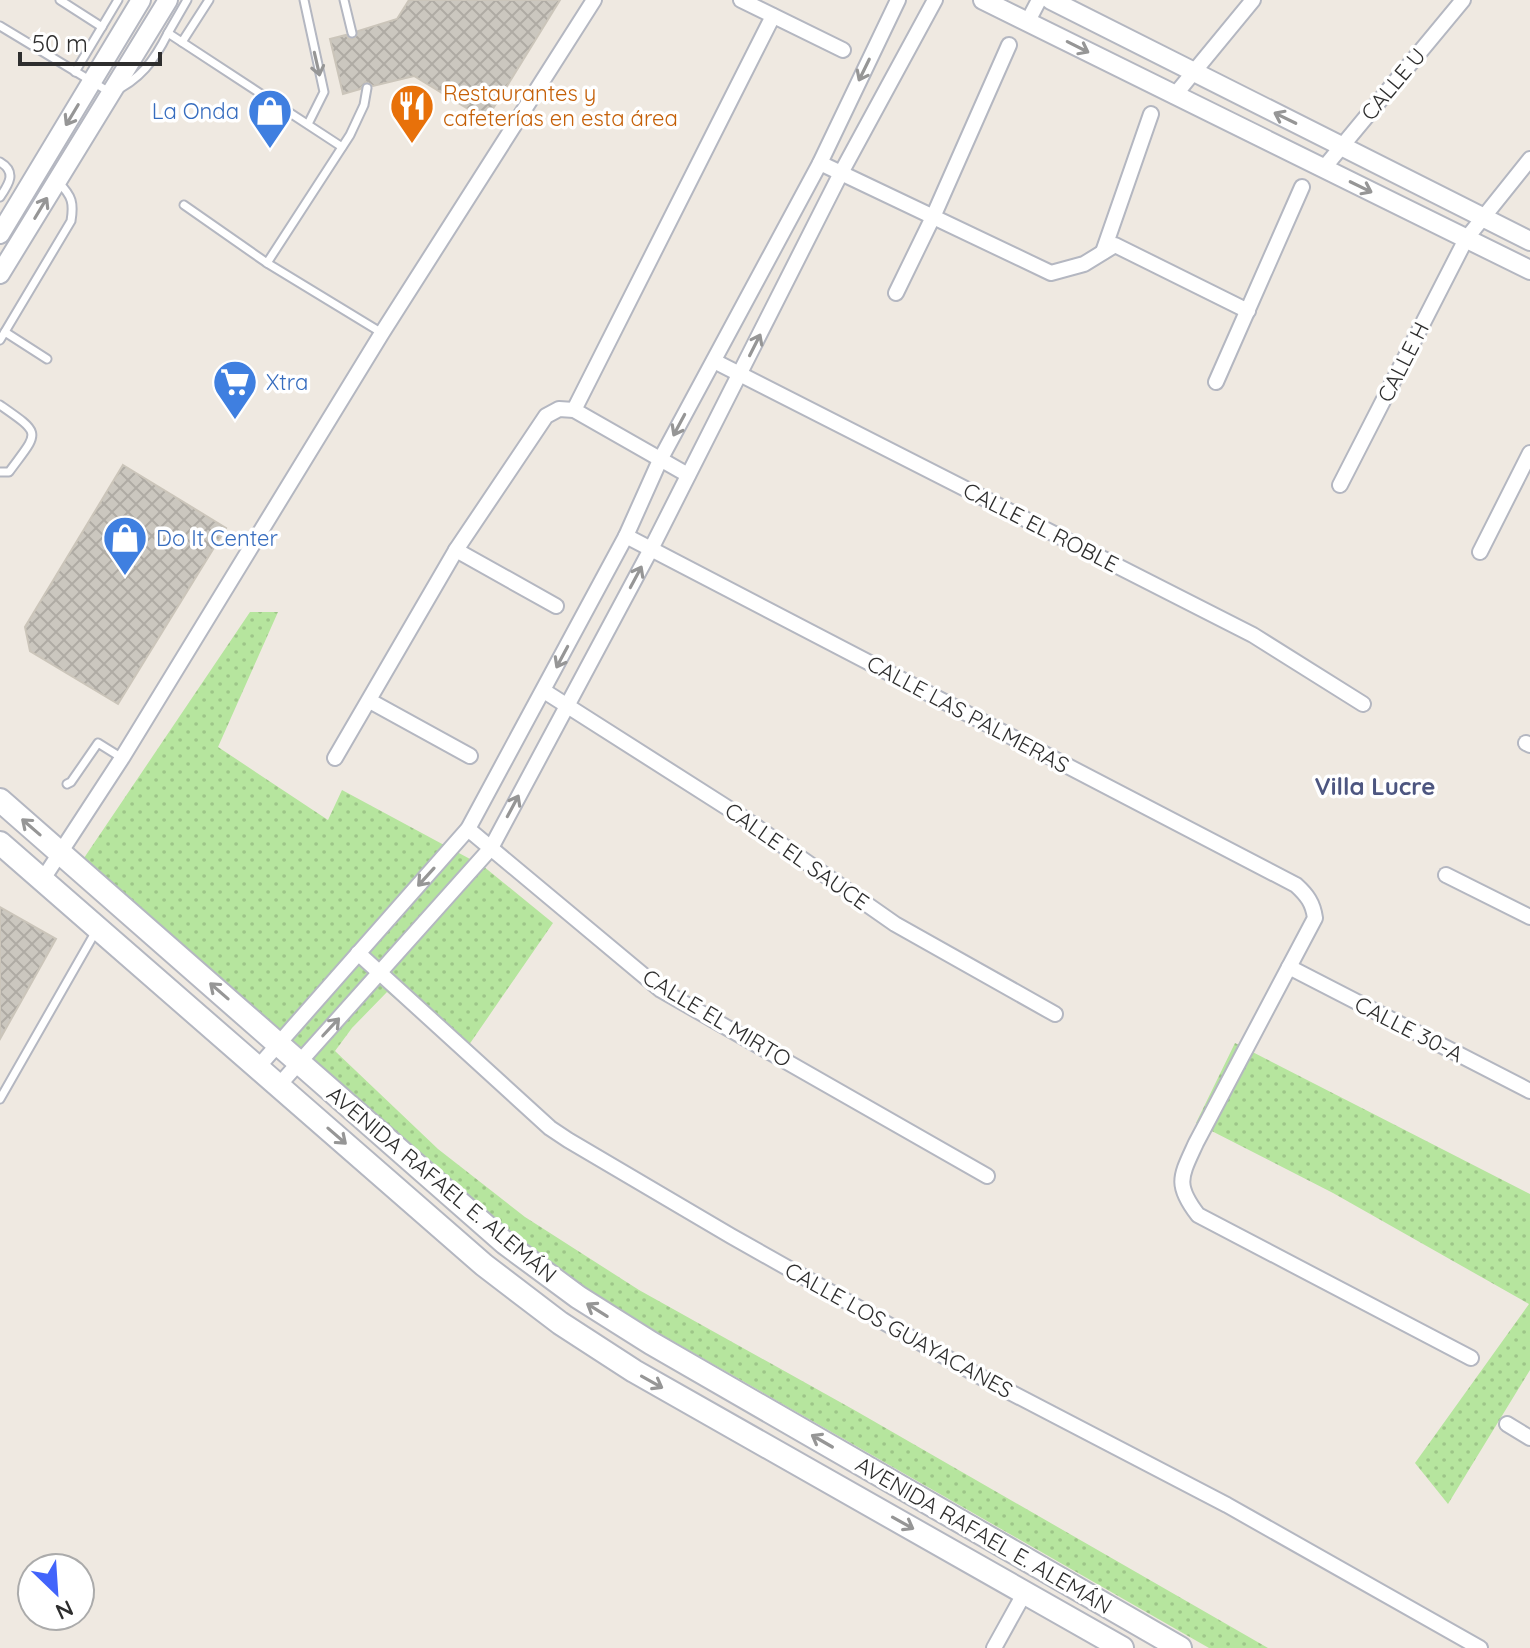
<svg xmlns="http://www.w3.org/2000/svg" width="1530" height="1648" font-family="Quicksand,sans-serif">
<defs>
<pattern id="green-dots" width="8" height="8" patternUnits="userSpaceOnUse" patternTransform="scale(2)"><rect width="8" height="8" fill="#b6e59e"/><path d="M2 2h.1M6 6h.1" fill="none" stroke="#9dc588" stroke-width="1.8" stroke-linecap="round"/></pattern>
<pattern id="building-cross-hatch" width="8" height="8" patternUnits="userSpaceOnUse" patternTransform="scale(2)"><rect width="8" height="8" fill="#cbc7bf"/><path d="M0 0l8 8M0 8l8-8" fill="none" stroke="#afaba4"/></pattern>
</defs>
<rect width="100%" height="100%" fill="#efe9e1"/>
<!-- green -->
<g fill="url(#green-dots)">
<polygon points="250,612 278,612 218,747 328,820 342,790 483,866 553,923 462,1055 387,992 352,1028 335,1051 438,1149 525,1217 639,1290 856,1411 1268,1648 1209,1648 573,1284 500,1229 84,858"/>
<polygon points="1235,1043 1530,1194 1530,1370 1448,1504 1415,1463 1529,1304 1333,1193 1196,1123"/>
</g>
<!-- building -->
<g fill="url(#building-cross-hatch)" stroke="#cbc5ba" stroke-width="2">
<polygon points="409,0 560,0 486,120 414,76 373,86 366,82 360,89 343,94 330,39 346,35 349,39 354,39 358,31 397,19"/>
<polygon points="123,465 226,528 118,704 30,651 25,627"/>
<polygon points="0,907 56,939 0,1039"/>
</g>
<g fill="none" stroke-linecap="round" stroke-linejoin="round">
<!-- service casing -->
<g stroke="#b4b7c1" stroke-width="11">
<g id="service">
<polyline points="60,0 102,27"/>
<polyline points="304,0 324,92 308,124"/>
<polyline points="344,0 352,33"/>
<path d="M 0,26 L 111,93 C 140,80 154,61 168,33 L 342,147"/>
<polyline points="168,33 187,0"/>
<polyline points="182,42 209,0"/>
<polyline points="75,72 118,0"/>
<path d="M 0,162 C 17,172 9,184 0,197"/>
<polyline points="184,205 267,263 382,333"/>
<polyline points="267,263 350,135 364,105 367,88"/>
<polyline points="5,332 47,359"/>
<path d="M 0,340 L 71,221 C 74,203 72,196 59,183"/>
<path d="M 0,405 C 43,435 39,431 9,472 L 0,472"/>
<polyline points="67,784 71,782 98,743 122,758"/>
<polyline points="0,1099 96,931"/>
</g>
</g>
<!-- minor casing -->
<g stroke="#b4b7c1" stroke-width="18">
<g id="minor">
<polyline points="741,0 843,50"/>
<polyline points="1028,21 1039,0"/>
<polyline points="1174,96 1253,0"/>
<polyline points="820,163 1051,273 1084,264 1115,245 1248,311"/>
<polyline points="1323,169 1463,0"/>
<polyline points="1103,252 1151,114"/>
<polyline points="896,293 933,217 1009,45"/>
<polyline points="714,361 1253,635 1363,704"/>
<polyline points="1216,382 1302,187"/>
<polyline points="574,410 773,16"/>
<polyline points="1340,485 1466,239 1530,159"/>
<path d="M 626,536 L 1296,885 C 1307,895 1313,903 1315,918 L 1196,1143 C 1181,1176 1174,1184 1198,1215 L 1471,1358"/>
<polyline points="456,550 556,606"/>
<polyline points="1480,552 1530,453"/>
<polyline points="544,691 745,819 895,924 1055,1014"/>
<polyline points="370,701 470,756"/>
<polyline points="1526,743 1530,745"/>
<polyline points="335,758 456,550 546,416 559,409 574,410 688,475"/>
<polyline points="468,829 661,990 987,1176"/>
<polyline points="1446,875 1530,917"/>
<polyline points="43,879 122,758 382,333 594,0"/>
<polyline points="358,953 550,1128 568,1140 731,1236 981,1377 1227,1505 1480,1648"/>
<polyline points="1289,967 1530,1091"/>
<polyline points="258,1067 468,829 626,536 660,460 820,163 898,0"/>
<polyline points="279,1085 491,848 651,549 841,173 935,0"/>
<polyline points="1507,1424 1530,1438"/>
<polyline points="994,1648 1025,1592"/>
</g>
</g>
<!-- tertiary casing -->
<g stroke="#b4b7c1" stroke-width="22">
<g id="tertiary">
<polyline points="983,0 1530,270"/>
<polyline points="1051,0 1530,241"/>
<polyline points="0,234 141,0"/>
<polyline points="0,274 168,0"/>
</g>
</g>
<!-- secondary casing -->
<g stroke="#b4b7c1" stroke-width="26">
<g id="secondary">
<polyline points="0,800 505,1243 578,1297 651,1343 1180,1648"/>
<polyline points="0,843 484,1265 560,1323 634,1371 1122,1648"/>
</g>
</g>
<!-- service -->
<use href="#service" stroke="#fff" stroke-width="7"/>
<!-- minor -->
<use href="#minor" stroke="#fff" stroke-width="14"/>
<!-- tertiary -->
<use href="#tertiary" stroke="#fff" stroke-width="18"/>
<!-- secondary -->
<use href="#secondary" stroke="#fff" stroke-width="22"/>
</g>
<!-- one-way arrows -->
<defs><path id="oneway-shaft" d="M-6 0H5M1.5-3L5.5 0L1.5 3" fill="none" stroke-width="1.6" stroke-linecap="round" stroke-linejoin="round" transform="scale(2)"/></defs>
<g stroke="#969696">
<use href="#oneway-shaft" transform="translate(1078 47) rotate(27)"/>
<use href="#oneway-shaft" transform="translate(317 64) rotate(77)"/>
<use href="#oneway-shaft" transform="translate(864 70) rotate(116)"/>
<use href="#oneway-shaft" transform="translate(72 115) rotate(121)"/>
<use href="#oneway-shaft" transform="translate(1285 118) rotate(-154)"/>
<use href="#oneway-shaft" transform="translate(1361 187) rotate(26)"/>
<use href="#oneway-shaft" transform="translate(41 208) rotate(-59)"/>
<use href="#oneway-shaft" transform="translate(755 345) rotate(-63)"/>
<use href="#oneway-shaft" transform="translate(679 425) rotate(118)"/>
<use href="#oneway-shaft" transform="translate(636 577) rotate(-62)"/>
<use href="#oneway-shaft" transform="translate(562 657) rotate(118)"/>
<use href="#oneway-shaft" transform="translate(513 806) rotate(-62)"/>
<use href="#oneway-shaft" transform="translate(31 827) rotate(-139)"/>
<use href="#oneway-shaft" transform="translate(426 877) rotate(132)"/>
<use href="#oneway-shaft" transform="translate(219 991) rotate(-139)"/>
<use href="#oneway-shaft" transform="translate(331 1027) rotate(-47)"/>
<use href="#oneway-shaft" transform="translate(337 1136) rotate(41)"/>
<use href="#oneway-shaft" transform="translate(597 1310) rotate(-148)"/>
<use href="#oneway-shaft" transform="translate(652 1382) rotate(29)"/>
<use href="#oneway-shaft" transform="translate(822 1441) rotate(-150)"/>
<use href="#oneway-shaft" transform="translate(903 1523) rotate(29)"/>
</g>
<!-- icons -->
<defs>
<g id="restaurant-pin" transform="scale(2.3)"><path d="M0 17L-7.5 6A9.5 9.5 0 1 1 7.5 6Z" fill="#e8710a" stroke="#fff"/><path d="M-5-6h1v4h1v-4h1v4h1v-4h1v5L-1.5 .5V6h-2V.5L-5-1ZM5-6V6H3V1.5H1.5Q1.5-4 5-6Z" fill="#fff"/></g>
<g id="shop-pin" transform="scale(2.3)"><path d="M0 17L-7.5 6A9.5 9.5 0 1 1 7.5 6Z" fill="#3f7fe0" stroke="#fff"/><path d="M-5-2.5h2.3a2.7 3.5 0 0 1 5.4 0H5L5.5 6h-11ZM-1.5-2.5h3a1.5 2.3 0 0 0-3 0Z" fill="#fff"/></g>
<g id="supermarket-pin" transform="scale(2.3)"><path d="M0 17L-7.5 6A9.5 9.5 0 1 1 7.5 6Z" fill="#3f7fe0" stroke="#fff"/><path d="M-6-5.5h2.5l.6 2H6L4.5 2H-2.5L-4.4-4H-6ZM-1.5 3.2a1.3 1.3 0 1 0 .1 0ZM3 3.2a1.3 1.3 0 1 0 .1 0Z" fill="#fff"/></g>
</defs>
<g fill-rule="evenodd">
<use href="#restaurant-pin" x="412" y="106"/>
<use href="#shop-pin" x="270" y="111"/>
<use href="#supermarket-pin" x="235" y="382"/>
<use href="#shop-pin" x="125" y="538"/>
</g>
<g text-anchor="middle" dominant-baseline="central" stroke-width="7" stroke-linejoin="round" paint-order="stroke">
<!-- street labels -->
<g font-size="22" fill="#2e2e2e" stroke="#fff">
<text transform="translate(1393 84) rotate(-50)">CALLE U</text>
<text transform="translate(1403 362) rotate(-63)">CALLE H</text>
<text transform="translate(1041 527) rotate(27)">CALLE EL ROBLE</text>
<text transform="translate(968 714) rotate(28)">CALLE LAS PALMERAS</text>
<text transform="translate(797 856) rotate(35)">CALLE EL SAUCE</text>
<text transform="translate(717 1018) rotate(31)">CALLE EL MIRTO</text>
<text transform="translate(1409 1029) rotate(27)">CALLE 30-A</text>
<text transform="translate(442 1184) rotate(40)">AVENIDA RAFAEL E. ALEMÁN</text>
<text transform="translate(899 1330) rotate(29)">CALLE LOS GUAYACANES</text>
<text transform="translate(984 1535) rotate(30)">AVENIDA RAFAEL E. ALEMÁN</text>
</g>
<!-- food labels -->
<g font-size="22" fill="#c56008" stroke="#fff" text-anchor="start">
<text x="443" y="93">Restaurantes y<tspan x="443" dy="25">cafeterías en esta área</tspan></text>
</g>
<!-- shop labels -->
<g font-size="22" fill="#366cbe" stroke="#fff" text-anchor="start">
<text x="239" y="111" text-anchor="end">La Onda</text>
<text x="266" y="382">Xtra</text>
<text x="156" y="538">Do It Center</text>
</g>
<!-- neighbourhood labels -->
<g font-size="24" font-weight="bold" fill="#4d5680" stroke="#fff">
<text x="1375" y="786">Villa Lucre</text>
</g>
</g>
<!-- north arrow -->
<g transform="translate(56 1592) rotate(155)"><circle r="38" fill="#ffffff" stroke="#ababab" stroke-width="2"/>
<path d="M0-6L14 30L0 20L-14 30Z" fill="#4264fb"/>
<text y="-12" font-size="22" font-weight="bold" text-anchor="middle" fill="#2e2e2e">N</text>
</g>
<!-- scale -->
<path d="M20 52v12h140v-12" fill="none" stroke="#2e2e2e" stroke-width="4"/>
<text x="32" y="52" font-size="24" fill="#2e2e2e" stroke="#ffffff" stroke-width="6" paint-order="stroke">50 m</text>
</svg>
